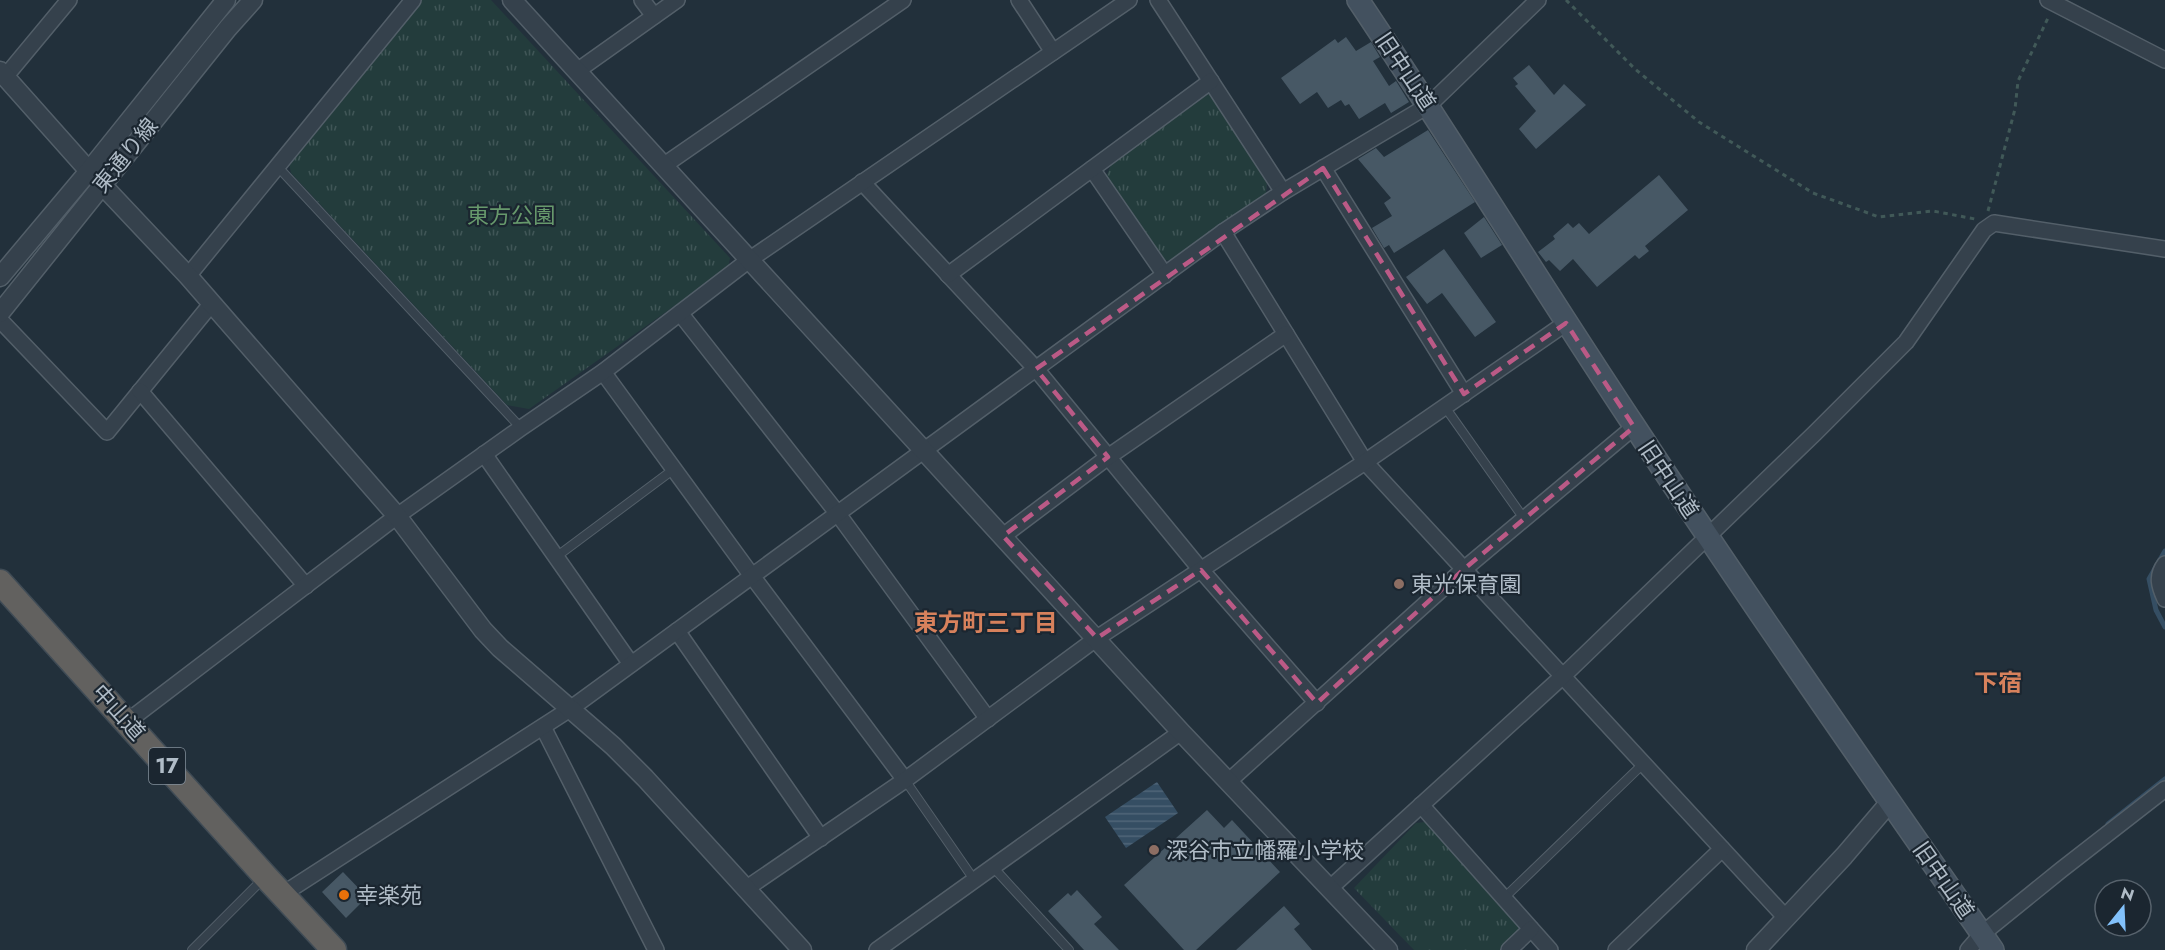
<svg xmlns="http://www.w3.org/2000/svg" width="2165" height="950" font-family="Jost,'Noto Sans JP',sans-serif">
<defs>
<pattern id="grass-tufts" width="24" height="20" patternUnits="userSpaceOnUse" patternTransform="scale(1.5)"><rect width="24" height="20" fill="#233c3c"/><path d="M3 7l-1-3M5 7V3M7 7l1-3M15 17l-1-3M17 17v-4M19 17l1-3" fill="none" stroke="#405657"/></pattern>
<pattern id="water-rules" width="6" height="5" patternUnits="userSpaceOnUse" patternTransform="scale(1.5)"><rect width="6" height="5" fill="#354e63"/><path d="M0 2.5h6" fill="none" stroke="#506678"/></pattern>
</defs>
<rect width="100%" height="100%" fill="#22303b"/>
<!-- grass -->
<g fill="url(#grass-tufts)">
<polygon points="422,0 491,0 730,258 728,268 529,409 507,405 291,173 289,163"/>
<polygon points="1210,93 1267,179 1266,193 1175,261 1165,260 1106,177 1111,165"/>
<polygon points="1425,822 1518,926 1519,934 1502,950 1414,950 1354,888 1416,823"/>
</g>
<!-- water -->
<polygon fill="url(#water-rules)" points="1157,782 1178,813 1126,848 1105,817"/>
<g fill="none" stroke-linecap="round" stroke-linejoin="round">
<!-- stream -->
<g stroke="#354e63" stroke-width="5">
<polyline points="2165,551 2149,579 2156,610 2165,627"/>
<polyline points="2108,824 2165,779"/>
</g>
</g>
<!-- building -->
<g fill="#475865">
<polygon points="1346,37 1356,51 1371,42 1380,57 1373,61 1389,86 1396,81 1409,102 1391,113 1385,103 1359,119 1349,104 1345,106 1341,100 1328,108 1317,92 1300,104 1281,78 1335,39 1338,43"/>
<polygon points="1529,65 1554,95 1564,84 1586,105 1536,149 1519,129 1536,111 1515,86 1518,84 1513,78"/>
<polygon points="1428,130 1475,202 1394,253 1389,245 1384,248 1372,228 1392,216 1384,203 1391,198 1358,159 1376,148 1384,157"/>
<polygon points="1659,175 1688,210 1645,246 1649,251 1639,259 1635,255 1597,287 1573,259 1560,271 1549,260 1546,262 1538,252 1555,239 1553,236 1568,223 1573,228 1579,223 1589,234"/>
<polygon points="1484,217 1502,245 1481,258 1464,233"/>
<polygon points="1444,249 1496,322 1475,337 1442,293 1427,304 1406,277"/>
<polygon points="1207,810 1224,828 1232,820 1280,872 1196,950 1184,950 1124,885"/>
<polygon points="343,872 367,897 346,918 322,892"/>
<polygon points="1077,890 1102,917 1094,924 1119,950 1084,950 1048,911 1068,893 1071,896"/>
<polygon points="1284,906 1300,924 1294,929 1312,950 1236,950"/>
</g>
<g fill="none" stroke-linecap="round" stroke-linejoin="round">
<!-- service casing -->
<g stroke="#535f69" stroke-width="10">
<g id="service">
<polyline points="278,167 521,428"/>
<polyline points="1445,407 1525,520"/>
<polyline points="556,557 674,469"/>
<polyline points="905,780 975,881"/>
<polyline points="993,867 1069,950"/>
<polyline points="1504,898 1643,764"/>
<polyline points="192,950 264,878"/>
</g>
</g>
<!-- minor casing -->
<g stroke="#535f69" stroke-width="18">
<g id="minor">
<polyline points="642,0 654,16"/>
<polyline points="1019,0 1053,52"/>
<polyline points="1158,0 1283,192"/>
<polyline points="2048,0 2165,60"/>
<polyline points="577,71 677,0"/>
<polyline points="5,77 69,0"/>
<polyline points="663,166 903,0"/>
<polyline points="1323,168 1464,394"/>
<polyline points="1092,169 1165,275"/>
<polyline points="862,182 1036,369 1201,570 1317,703"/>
<polyline points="1223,232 1365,462 1786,918"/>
<polyline points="948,275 1211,81"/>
<polyline points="188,276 413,0"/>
<polyline points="680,313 838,514 988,719"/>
<polyline points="0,320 107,432 212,303"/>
<polyline points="603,372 752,576 905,780"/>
<polyline points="140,391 306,586"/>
<polyline points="484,454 631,664"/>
<polyline points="1003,536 1108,457 1286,334"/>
<path d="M 2165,564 C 2156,576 2159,586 2165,599"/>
<polyline points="677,631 821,838"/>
<polyline points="128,721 397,516 521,428 603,372 749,260 1129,0"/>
<polyline points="543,727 656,950"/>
<polyline points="1229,781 1463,570 1634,427"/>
<polyline points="1421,805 1550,950"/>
<polyline points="747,888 905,780 1097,638 1365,462 1566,323"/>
<polyline points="1329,889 1563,676 1815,433 1906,342 1984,230 1994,223 2165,249"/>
<polyline points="283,894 570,709 1223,232 1283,192 1429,105 1538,0"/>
<polyline points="877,950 1181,732"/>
<polyline points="1509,950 1531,929"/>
<polyline points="1616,950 1722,849"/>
<polyline points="1968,950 1982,934 2061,870 2165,789"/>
</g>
</g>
<!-- tertiary casing -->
<g stroke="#535f69" stroke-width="21">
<g id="tertiary">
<polyline points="512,0 1181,732 1388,950"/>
<polyline points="0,71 89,171 188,276 397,516 483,630 500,648 613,746 645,778 802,950"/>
<polyline points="0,277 89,171 226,0"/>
<polyline points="0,313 228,28 253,0"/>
<polyline points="1756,950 1844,856 1890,802"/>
</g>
</g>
<!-- secondary casing -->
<g stroke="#535f69" stroke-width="24">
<path id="secondary" d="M 1358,0 C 1452,140 1540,284 1633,424 C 1750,602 1872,776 1993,950"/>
</g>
<!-- trunk casing -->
<g stroke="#404c56" stroke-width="27">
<polyline id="trunk" points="0,582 265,876 334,950"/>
</g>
<!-- path -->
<g stroke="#415958" stroke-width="3" stroke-dasharray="4.5 4.5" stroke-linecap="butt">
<polyline points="1566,0 1635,69 1699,122 1813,193 1879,217 1933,211 1975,219"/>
<polyline points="1988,211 2015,109 2018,81 2048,18"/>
</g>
<!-- service -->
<use href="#service" stroke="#35414c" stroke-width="8"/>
<!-- minor -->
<use href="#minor" stroke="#35414c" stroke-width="15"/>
<!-- tertiary -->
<use href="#tertiary" stroke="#35414c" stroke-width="18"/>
<!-- secondary -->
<use href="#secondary" stroke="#43515f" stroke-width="21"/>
<!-- trunk -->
<use href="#trunk" stroke="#62615f" stroke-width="24"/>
</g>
<!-- marked area -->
<path fill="none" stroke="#bb5a86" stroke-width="4.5" stroke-dasharray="12 8" stroke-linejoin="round" d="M 1323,168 L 1464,394 L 1566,323 L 1634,427 L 1463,570 L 1317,703 L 1201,570 L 1097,638 L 1003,536 L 1108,457 L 1036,369 Z"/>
<!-- markers -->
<g fill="#8d6e63" stroke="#1b2630" stroke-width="2">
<circle cx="1399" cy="584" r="6"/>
<circle cx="1154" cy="850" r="6"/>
</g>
<circle fill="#e8710a" stroke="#1b2630" stroke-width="2" cx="344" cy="895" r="6"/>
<g text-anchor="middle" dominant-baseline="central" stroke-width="4.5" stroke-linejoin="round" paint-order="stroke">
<!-- shield labels -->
<rect fill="#1b2630" stroke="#838f9a" stroke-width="1.5" x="149" y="748" width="36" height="36" rx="4.5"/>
<g font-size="21" font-weight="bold" fill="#b0bcc7">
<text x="167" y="766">17</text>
</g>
<!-- street labels -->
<g font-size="22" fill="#b0bcc7" stroke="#1b2630">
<text transform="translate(1406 71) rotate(56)">旧中山道</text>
<text transform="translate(125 155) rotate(-51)">東通り線</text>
<text transform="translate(1669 479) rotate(56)">旧中山道</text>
<text transform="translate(119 712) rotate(48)">中山道</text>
<text transform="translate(1944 880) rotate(55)">旧中山道</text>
</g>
<!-- park labels -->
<g font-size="22" fill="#67996c" stroke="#1b2630">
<text x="511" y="215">東方公園</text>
</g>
<!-- poi labels -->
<g font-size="22" fill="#b0bcc7" stroke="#1b2630" text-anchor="start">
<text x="1411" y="584">東光保育園</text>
<text x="1166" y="850">深谷市立幡羅小学校</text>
<text x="356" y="895">幸楽苑</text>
</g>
<!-- neighbourhood labels -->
<g font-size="24" font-weight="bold" fill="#d7815c" stroke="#1b2630">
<text x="986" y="622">東方町三丁目</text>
<text x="1998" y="682">下宿</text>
</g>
</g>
<!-- north arrow -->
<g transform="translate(2123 908) rotate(18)"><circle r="28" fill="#1b2630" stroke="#57626c" stroke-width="1.5"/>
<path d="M0-4.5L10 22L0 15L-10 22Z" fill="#82c1fb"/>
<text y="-9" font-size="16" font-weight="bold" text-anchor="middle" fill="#b0bcc7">N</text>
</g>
</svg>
